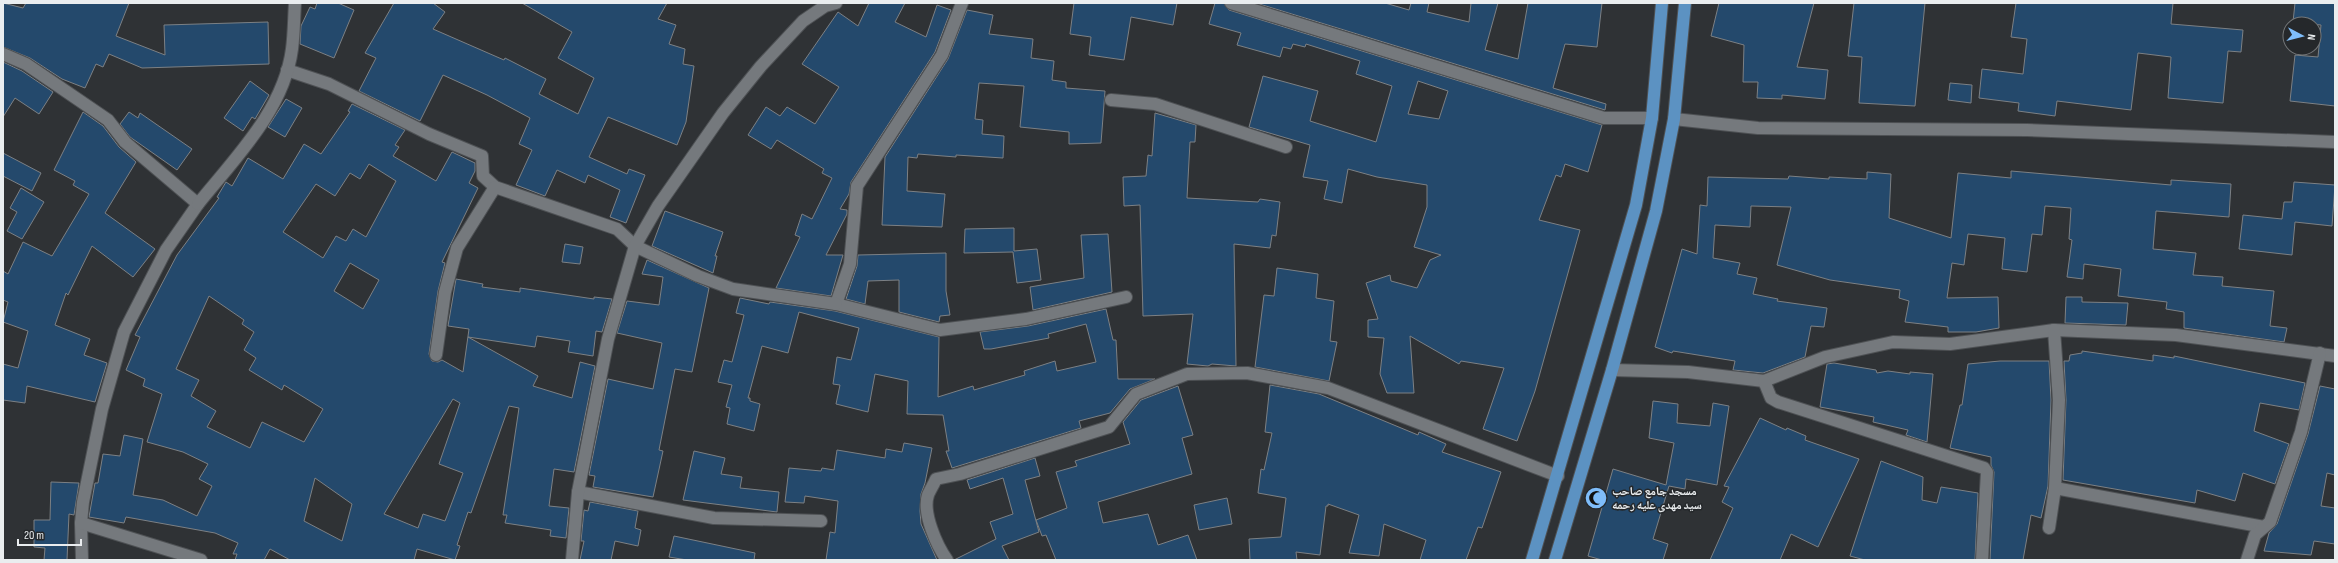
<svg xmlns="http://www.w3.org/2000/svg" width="2338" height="563" font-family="'Sofia Sans Condensed','Noto Naskh Arabic',sans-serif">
<rect width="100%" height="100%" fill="#2f3235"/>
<!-- building -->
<g fill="#24496c" stroke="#7c8084" fill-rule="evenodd">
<polygon points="3,3 23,8 26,3 129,3 116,36 165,55 164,25 268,22 269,64 142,68 109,54 103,67 96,64 85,88 62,79 30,58 3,47"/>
<polygon points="317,3 338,3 354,10 334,58 300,44 301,26 310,7 315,9"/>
<polygon points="394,3 433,3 445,12 433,29 504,60 505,58 546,79 539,94 578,114 594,78 558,58 572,32 522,3 667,3 658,19 676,25 669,44 685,49 683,64 694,66 686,122 677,145 608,117 589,157 627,174 629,169 645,175 626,223 610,217 620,190 588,175 585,183 557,170 545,196 516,185 532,150 519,144 530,118 487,95 443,75 420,121 359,91 376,58 365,53"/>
<polygon points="869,3 905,3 895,22 926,37 937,5 951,10 935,52 851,182 849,194 840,209 847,210 847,214 826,255 843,255 831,296 776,288 800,237 795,235 802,214 812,219 832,178 822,173 824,169 777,140 771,149 748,135 766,107 780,116 787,107 815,124 839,87 802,64 838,12 858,26"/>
<polygon points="1074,3 1177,3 1173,25 1131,17 1124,60 1089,55 1091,37 1070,34"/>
<path d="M 1215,3 L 1224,3 L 1229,10 L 1602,125 L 1588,172 L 1565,164 L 1561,177 L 1556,175 L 1539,220 L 1580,230 L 1535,391 L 1517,441 L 1483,429 L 1504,368 L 1461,361 L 1459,364 L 1410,336 L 1414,393 L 1387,393 L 1380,374 L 1384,338 L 1368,337 L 1368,320 L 1378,319 L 1366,283 L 1390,275 L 1391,281 L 1417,288 L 1430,260 L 1441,255 L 1414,247 L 1427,207 L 1427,185 L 1377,177 L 1348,169 L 1342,203 L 1324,199 L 1328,181 L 1303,177 L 1310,145 L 1249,127 L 1263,76 L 1318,91 L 1310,121 L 1376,142 L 1392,86 L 1356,74 L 1360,61 L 1306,44 L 1305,47 L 1293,44 L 1291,49 L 1283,47 L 1280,57 L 1237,45 L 1241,33 L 1209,24 ZM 1418,81 L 1448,91 L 1439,119 L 1408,114 Z"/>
<polygon points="1256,3 1385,3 1409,10 1411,3 1429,3 1427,12 1469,22 1471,3 1498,3 1485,50 1518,59 1528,3 1602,3 1597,47 1565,44 1553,88 1606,104 1605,110"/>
<polygon points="1719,3 1814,3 1797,67 1828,70 1825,99 1782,95 1782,99 1757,98 1758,82 1743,82 1744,45 1711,36"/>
<polygon points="1854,3 1925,3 1915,106 1859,103 1862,57 1848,56"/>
<polygon points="2016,3 2173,3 2171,24 2243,30 2241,52 2228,51 2223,103 2168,98 2171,57 2138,53 2131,110 2057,101 2055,116 2018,111 2019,103 1979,98 1982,69 2023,74 2027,39 2011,37"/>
<polygon points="2295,3 2335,3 2335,106 2290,101 2295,55 2318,57 2321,25 2293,22"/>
<polygon points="967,10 993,15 989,34 1033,39 1031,58 1054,61 1052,80 1066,82 1066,88 1105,91 1101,143 1069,144 1069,132 1020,127 1024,86 979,83 975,119 983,120 982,134 1004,136 1003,158 956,155 956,157 918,154 917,158 908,157 907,191 945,194 942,227 882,225 885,157 948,59"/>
<polygon points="3,62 22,71 53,92 39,114 15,98 3,117"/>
<polygon points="250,81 269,95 255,119 252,117 243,131 224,118"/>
<polygon points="1950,83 1972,85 1971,103 1948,100"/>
<polygon points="286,99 302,108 285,137 268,127"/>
<path d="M 352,104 L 405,130 L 395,145 L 399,147 L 393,156 L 436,181 L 452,152 L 475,163 L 475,171 L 469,183 L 478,188 L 442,262 L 445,263 L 438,291 L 429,354 L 432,361 L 438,362 L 442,360 L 463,372 L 469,329 L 448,326 L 456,279 L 483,284 L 482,287 L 520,292 L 520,288 L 594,299 L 594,297 L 612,299 L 602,332 L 596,331 L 593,356 L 568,352 L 570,341 L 537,336 L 535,347 L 468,337 L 538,376 L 533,386 L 572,398 L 580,362 L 595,366 L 574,472 L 554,469 L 549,506 L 569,508 L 566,538 L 550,536 L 551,530 L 505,523 L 507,515 L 503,515 L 519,408 L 509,406 L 471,513 L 468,512 L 457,545 L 460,546 L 455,560 L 417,549 L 414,560 L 290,560 L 270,549 L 264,560 L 235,560 L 237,554 L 233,554 L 238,543 L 215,533 L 126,517 L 124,523 L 89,517 L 95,483 L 98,483 L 103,454 L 120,456 L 124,435 L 143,439 L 133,495 L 163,500 L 197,516 L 212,486 L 199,479 L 208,464 L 183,452 L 147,442 L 162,394 L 143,386 L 145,379 L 126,370 L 140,337 L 135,335 L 177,255 L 219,198 L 217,197 L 226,182 L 232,186 L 248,158 L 283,179 L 304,144 L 321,154 L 350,112 L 348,111 ZM 369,164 L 396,181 L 366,237 L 353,229 L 346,241 L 336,236 L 323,258 L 283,232 L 316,184 L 335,196 L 350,173 L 360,179 ZM 350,263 L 379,280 L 363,309 L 334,291 ZM 209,296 L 244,320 L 242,324 L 254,332 L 244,350 L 256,358 L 249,370 L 282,390 L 284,385 L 323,409 L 304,442 L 262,422 L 250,448 L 207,427 L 216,411 L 191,396 L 199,380 L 176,369 ZM 453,399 L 460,403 L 439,464 L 463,473 L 445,521 L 423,514 L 418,528 L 384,514 ZM 315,478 L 352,504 L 342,541 L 304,521 Z"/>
<polygon points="83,112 103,126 119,147 136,162 105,213 155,249 133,277 92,246 68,295 66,293 55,325 90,339 84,355 107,363 95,402 27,386 25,403 3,400 3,364 18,368 28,331 3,322 8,302 3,300 3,271 8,274 23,242 52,256 89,194 73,185 75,181 54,170"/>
<polygon points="129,112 138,118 140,113 192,149 177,170 130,137 120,124"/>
<polygon points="1155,113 1196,125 1195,142 1190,142 1187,198 1258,202 1260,199 1280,202 1276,236 1272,235 1270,248 1234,244 1236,366 1212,364 1208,366 1187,364 1193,314 1143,316 1140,205 1124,206 1123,177 1146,176 1148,155 1152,156"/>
<polygon points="3,153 41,173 32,191 3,176"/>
<polygon points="2011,171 2171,185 2171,180 2231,184 2229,217 2156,211 2153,249 2196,253 2193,275 2223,277 2222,286 2274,291 2270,326 2287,328 2284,342 2184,328 2184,312 2166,309 2167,302 2118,296 2121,269 2084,264 2083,279 2067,277 2072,240 2069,239 2071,208 2045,206 2042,235 2032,234 2027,272 2002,269 2005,238 1968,234 1964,265 1952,263 1947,298 1998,297 1999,328 1976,332 1948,332 1948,327 1905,322 1909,301 1899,298 1900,290 1830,280 1777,265 1791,207 1751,206 1750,227 1715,225 1713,258 1740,263 1737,274 1757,278 1753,294 1778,299 1777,301 1827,308 1824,327 1811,326 1805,357 1763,373 1733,370 1735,361 1673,351 1672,353 1655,347 1682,249 1697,254 1700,205 1707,206 1708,177 1788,179 1789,176 1829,179 1829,177 1867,179 1867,172 1891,174 1889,218 1951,238 1958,173 2011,178"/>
<polygon points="2294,182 2335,185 2332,226 2295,222 2292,255 2239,249 2243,215 2282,219 2284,202 2292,202"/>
<polygon points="21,188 44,202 22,239 7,231 17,212 10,208"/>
<polygon points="665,211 723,232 715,256 717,256 713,273 652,246"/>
<polygon points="1014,228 1014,251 1037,249 1041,280 1017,283 1013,252 964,253 965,229"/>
<polygon points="1108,234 1112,292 1033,310 1030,287 1084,278 1081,235"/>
<polygon points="565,244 583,247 580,264 562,262"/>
<polygon points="946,253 946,291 950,315 940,316 939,322 899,312 899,280 868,281 865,304 846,299 857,266 858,255"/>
<polygon points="647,260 709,288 692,372 675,369 659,450 663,451 653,497 593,487 595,476 589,475 608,379 653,389 662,343 617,333 627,301 659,305 663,277 642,274"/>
<polygon points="1277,268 1318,274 1316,298 1334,301 1330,341 1337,342 1329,381 1255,367 1264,295 1274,296"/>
<polygon points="2066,297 2082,297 2082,302 2128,303 2126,325 2065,323"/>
<polygon points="740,298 769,304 770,302 835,311 939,337 938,397 973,386 974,390 1025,375 1024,371 1055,361 1057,371 1096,362 1086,324 1048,334 1049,338 991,349 984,349 980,332 1028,326 1106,309 1113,340 1116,340 1118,379 1155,379 1130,389 1110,413 1079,421 1081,428 952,468 946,451 949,451 943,415 907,414 908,381 875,374 868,412 836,404 840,385 833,384 837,357 851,360 859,328 799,312 788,353 762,346 748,398 750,398 750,401 760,404 754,431 727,424 730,408 726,407 732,385 718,382 724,360 732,362 744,315 736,313"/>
<polygon points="2082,351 2153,361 2153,355 2174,358 2174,356 2305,383 2299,410 2260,403 2254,431 2289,444 2275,484 2243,473 2235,501 2197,490 2195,503 2063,480 2066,400 2064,361 2069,361 2070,355 2082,353"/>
<polygon points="2000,361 2049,361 2051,400 2048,486 2041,518 2031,515 2023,560 1990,560 1994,472 1991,465 1991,457 1950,448 1960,405 1962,405 1968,364"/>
<polygon points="1834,363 1876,370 1877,373 1888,371 1910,374 1910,372 1933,374 1927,442 1906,435 1908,430 1873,422 1874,417 1820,407 1827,364"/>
<polygon points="1270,385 1319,394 1418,435 1419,432 1446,444 1442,452 1501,472 1482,528 1478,527 1466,560 1420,560 1426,540 1384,524 1379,556 1349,553 1359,515 1328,504 1328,506 1326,506 1320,555 1296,552 1297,560 1250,560 1249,539 1281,537 1286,498 1258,493 1261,469 1264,470 1272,433 1265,432"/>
<polygon points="1178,386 1193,435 1182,438 1192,474 1098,502 1103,523 1148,514 1158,545 1188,535 1197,560 1056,560 1046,535 1042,536 1036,520 1067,508 1056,472 1077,466 1075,461 1130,444 1123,422 1141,400"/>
<polygon points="2320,386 2335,389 2335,475 2327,473 2321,506 2335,508 2335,544 2314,541 2311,555 2264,551 2269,533 2277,524 2308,434"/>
<polygon points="1653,401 1678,404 1677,423 1710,426 1713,403 1729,406 1717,485 1686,479 1685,489 1669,486 1653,539 1668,544 1663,560 1602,560 1588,556 1613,469 1666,485 1674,443 1649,438"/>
<polygon points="1760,418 1786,430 1787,428 1806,436 1805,440 1859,459 1818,547 1791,534 1780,560 1710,560 1733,508 1722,502 1729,487 1724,486"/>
<polygon points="904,443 932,448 925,483 921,494 920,511 921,524 937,560 826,560 830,532 835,533 838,501 805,496 804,503 785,502 789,468 821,471 822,468 834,470 837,450 885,458 886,449 902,452"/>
<polygon points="694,451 725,458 721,474 742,477 740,488 779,492 777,512 683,500"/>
<polygon points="1035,458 1040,476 1025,480 1039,532 1002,546 1009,560 954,560 996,539 990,522 1013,514 1003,478 970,489 967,480"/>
<polygon points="1881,461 1923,477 1922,500 1937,503 1941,487 1978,493 1975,560 1865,560 1850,556"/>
<polygon points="51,482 79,483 74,515 69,514 67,560 44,560 45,548 34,547 34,520 50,520"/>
<polygon points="1227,498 1232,524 1199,530 1194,505"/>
<polygon points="590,502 638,511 635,528 641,530 638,546 615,541 611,560 580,560 584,541 581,541 584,510 588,511"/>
<polygon points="674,536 755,553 754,560 687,560 669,557"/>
</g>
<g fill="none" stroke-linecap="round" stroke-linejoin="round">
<!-- minor casing -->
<g stroke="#4e5154" stroke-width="14">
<g id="minor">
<polyline points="962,3 942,55 857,186 850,264 836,304 940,330 1026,319 1126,297"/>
<polyline points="1231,3 1604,118 1652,118"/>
<polyline points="3,54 26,64 108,120 125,142 198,204 166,250 124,332 102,409 83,502 81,523 82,560"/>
<polyline points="287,70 329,84 429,134 482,156 483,176 495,187 617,229 635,246 698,276 733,289 836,304"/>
<polyline points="1111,100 1155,104 1286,147"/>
<polyline points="1674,119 1758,128 2027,130 2335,142"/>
<path d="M 198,204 C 235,158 284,110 292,49 C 294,34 294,18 295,3"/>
<polyline points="436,355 445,292 457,248 495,187"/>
<polyline points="1612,370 1688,372 1764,381 1825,357 1893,342 1950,344 2054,330 2176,335 2335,356"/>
<polyline points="1764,381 1771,398 1778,402 1984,468 1987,472 1982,560"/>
<polyline points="2055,488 2264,527"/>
<polyline points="578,492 714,518 821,521"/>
<polyline points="81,523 201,560"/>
<polyline points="2049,528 2055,488 2059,400 2054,330"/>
<polyline points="572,560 578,492 608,339 635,246 658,206 723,113 761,66 803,21 825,6 836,3"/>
<path d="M 947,560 C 937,546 922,513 928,495 C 930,490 934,484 936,479 L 960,474 L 1109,427 L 1136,394 L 1187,374 L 1247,373 L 1328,388 L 1558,476"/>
<polyline points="2247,560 2255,535 2270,522 2301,432 2320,353"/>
</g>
</g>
<!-- major casing -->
<g stroke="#4e5154" stroke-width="14">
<g id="major">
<polyline points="1532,560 1636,205 1652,118 1662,3"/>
<polyline points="1555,560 1612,370 1656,211 1674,119 1685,3"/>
</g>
</g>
<!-- minor -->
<use href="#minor" stroke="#75797d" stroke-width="12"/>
<!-- major -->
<use href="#major" stroke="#5c92c2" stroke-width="12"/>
</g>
<!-- icons -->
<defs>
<g id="mosque-disc" transform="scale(1.15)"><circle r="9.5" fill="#7fbdfa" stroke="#25282b"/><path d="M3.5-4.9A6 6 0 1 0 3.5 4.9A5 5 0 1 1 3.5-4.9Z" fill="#111"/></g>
</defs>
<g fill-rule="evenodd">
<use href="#mosque-disc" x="1596" y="498"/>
</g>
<g text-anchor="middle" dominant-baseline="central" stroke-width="3" stroke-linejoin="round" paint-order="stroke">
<!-- poi labels -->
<g font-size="12" font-weight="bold" fill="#eaedef" stroke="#25282b" text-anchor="start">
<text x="1612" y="491">مسجد جامع صاحب<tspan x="1612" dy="14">سید مهدی علیه رحمه</tspan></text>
</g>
</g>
<!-- border -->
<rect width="2338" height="563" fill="none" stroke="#eaedef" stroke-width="8"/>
<!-- north arrow -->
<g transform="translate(2302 36) rotate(97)"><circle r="19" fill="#25282b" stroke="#747779"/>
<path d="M0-3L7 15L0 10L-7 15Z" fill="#7fbdfa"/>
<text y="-6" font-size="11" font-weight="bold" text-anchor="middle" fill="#eaedef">N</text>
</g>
<!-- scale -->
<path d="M18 539v6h63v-6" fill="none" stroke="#eaedef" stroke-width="2"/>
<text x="24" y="539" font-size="12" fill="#eaedef" stroke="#25282b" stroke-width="3" paint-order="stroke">20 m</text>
</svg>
